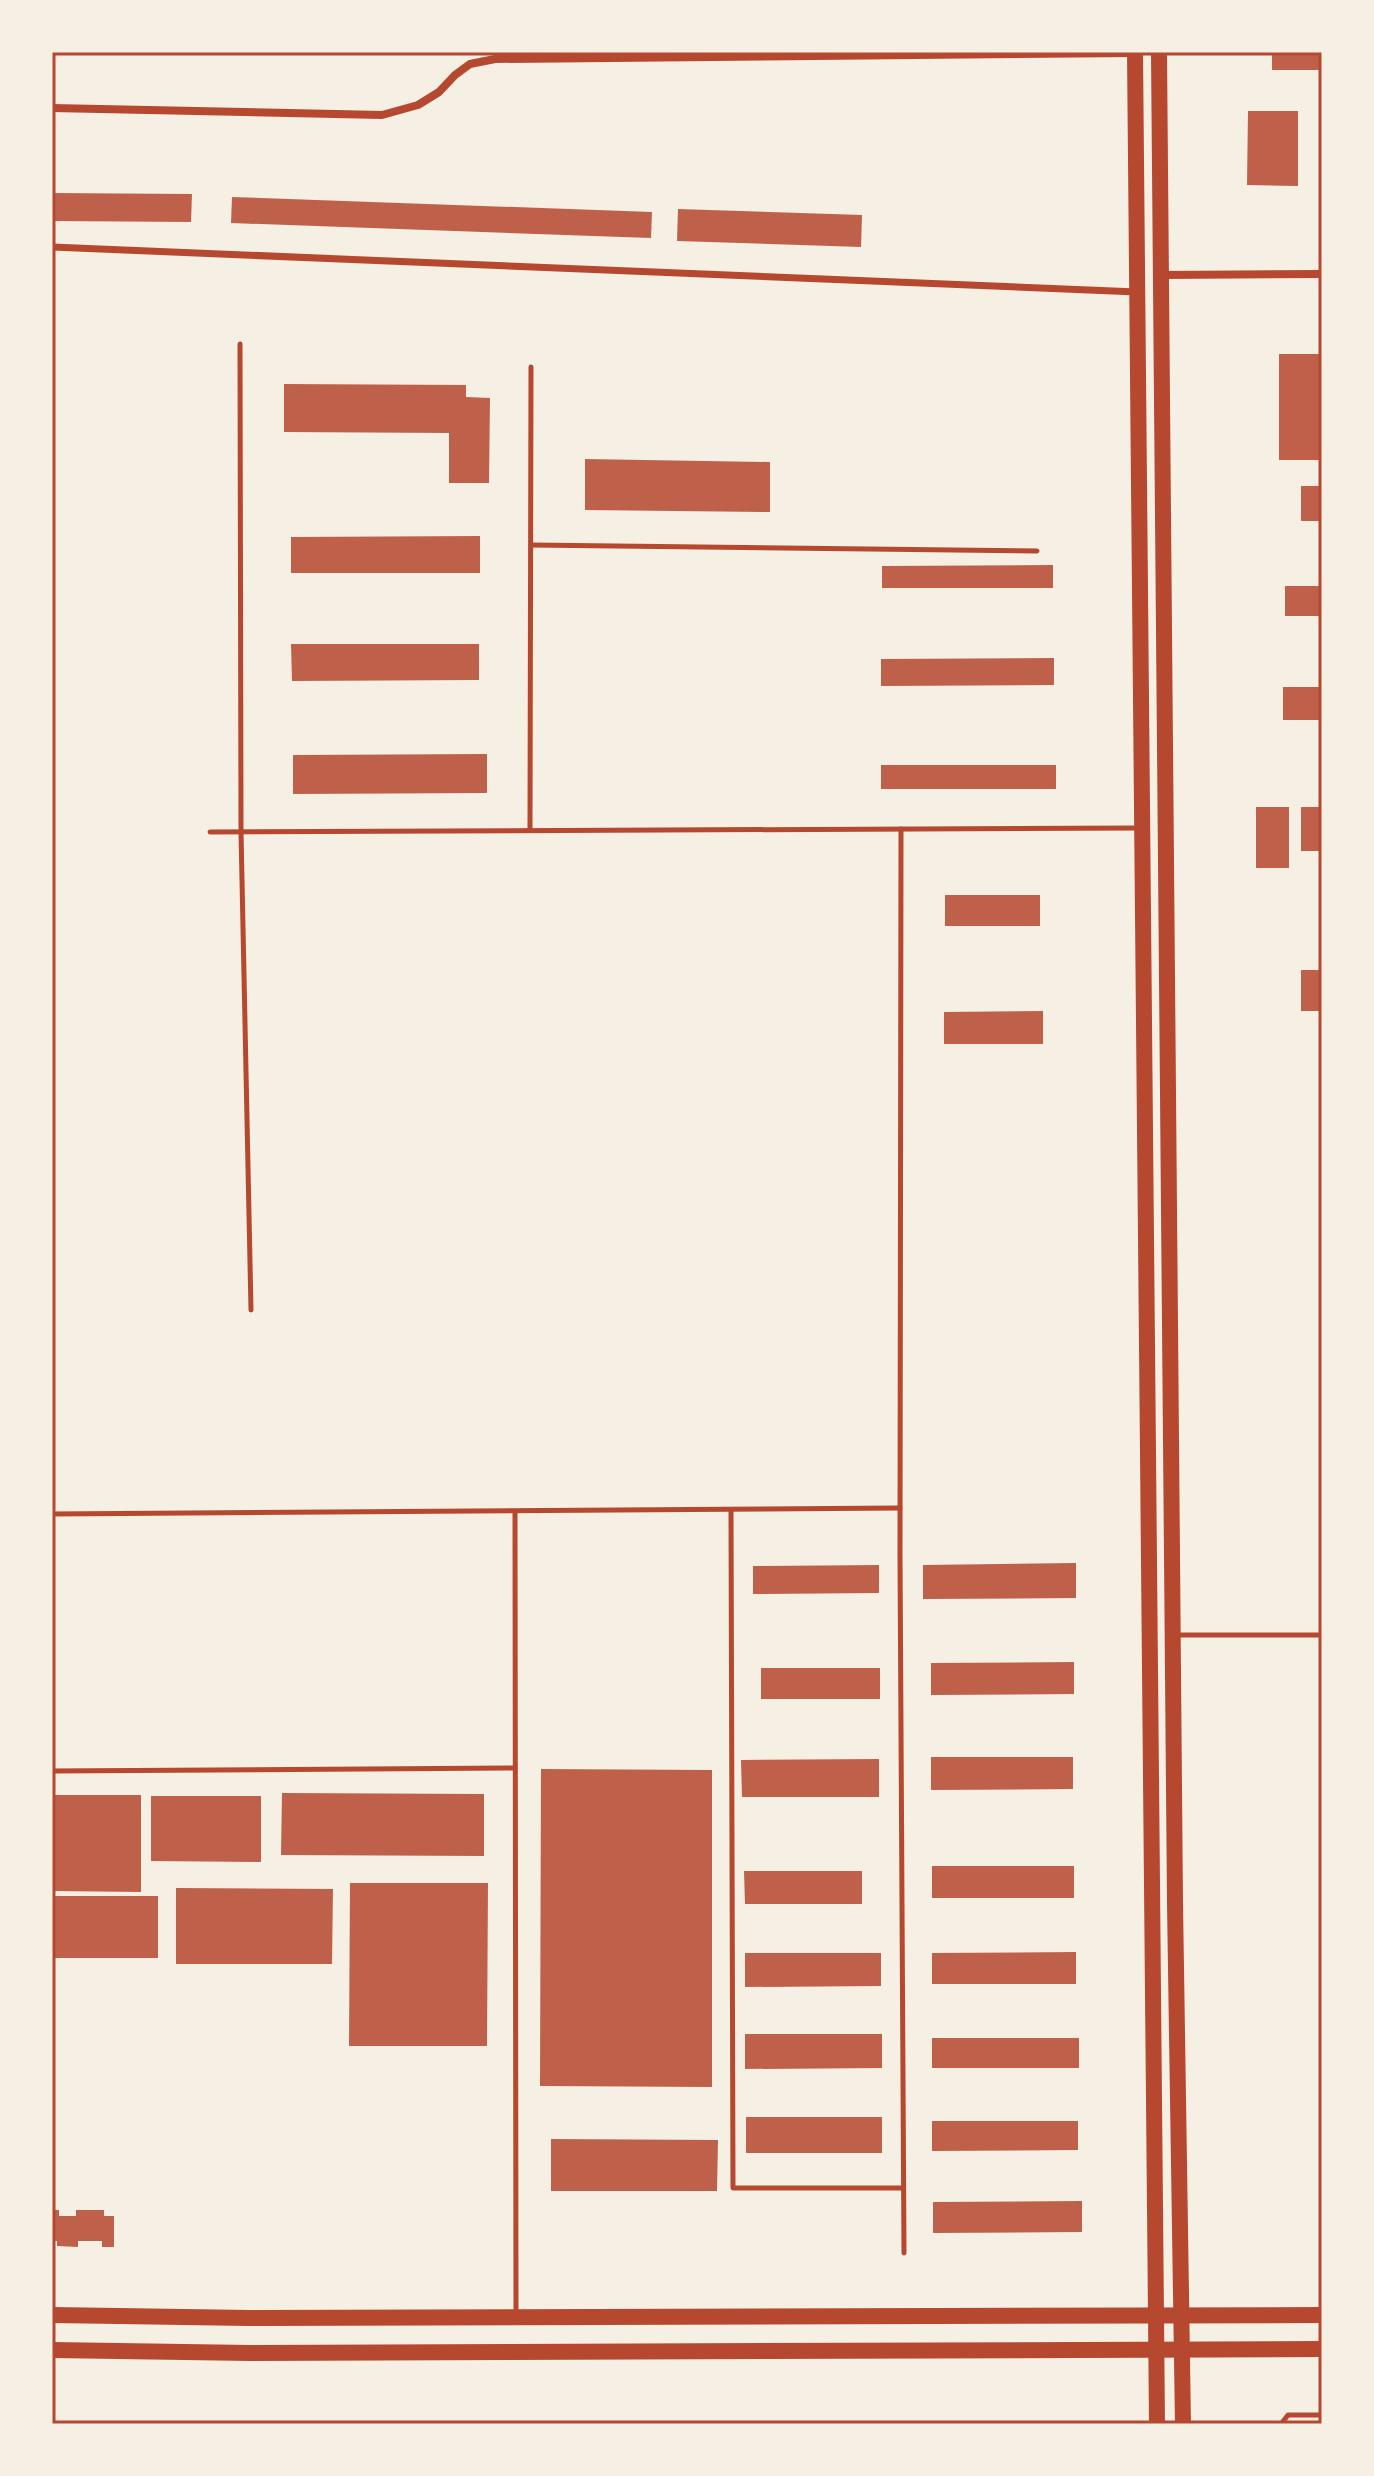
<svg xmlns="http://www.w3.org/2000/svg" width="1374" height="2476" font-family="Cabin,sans-serif">
<rect width="100%" height="100%" fill="#f6efe4"/>
<!-- building -->
<g fill="#bf614a">
<rect x="1272" y="52" width="50" height="18"/>
<polygon points="1248,111 1298,111 1298,186 1247,185"/>
<polygon points="52,193 192,194 191,222 52,221"/>
<polygon points="232,197 652,212 651,238 231,223"/>
<polygon points="678,209 862,215 861,247 677,241"/>
<rect x="1279" y="354" width="43" height="106"/>
<polygon points="284,384 466,385 466,397 490,398 489,483 449,483 449,433 284,432"/>
<polygon points="585,459 770,462 770,512 585,510"/>
<rect x="1301" y="486" width="21" height="35"/>
<polygon points="480,536 480,573 291,573 291,537"/>
<polygon points="1053,565 1053,588 882,588 882,566"/>
<rect x="1285" y="586" width="37" height="30"/>
<polygon points="291,644 479,644 479,680 292,681"/>
<polygon points="1054,658 1054,685 881,686 881,659"/>
<rect x="1283" y="687" width="39" height="33"/>
<polygon points="487,754 487,793 293,794 293,755"/>
<rect x="881" y="765" width="175" height="24"/>
<rect x="1256" y="807" width="33" height="61"/>
<rect x="1301" y="807" width="21" height="44"/>
<rect x="945" y="895" width="95" height="31"/>
<rect x="1301" y="970" width="21" height="41"/>
<polygon points="1043,1011 1043,1044 944,1044 944,1012"/>
<polygon points="1076,1563 1076,1598 923,1599 923,1565"/>
<polygon points="879,1565 879,1593 753,1594 753,1566"/>
<polygon points="1074,1662 1074,1694 931,1695 931,1663"/>
<rect x="761" y="1668" width="119" height="31"/>
<polygon points="931,1757 1073,1757 1073,1789 931,1790"/>
<polygon points="879,1759 879,1797 742,1797 741,1760"/>
<polygon points="541,1769 712,1770 712,2087 540,2086"/>
<polygon points="282,1793 484,1794 484,1856 281,1855"/>
<polygon points="52,1795 141,1795 141,1892 52,1891"/>
<polygon points="151,1796 261,1796 261,1862 151,1861"/>
<rect x="932" y="1866" width="142" height="32"/>
<polygon points="744,1871 862,1871 862,1904 745,1904"/>
<polygon points="350,1883 488,1883 487,2046 349,2046"/>
<polygon points="176,1888 333,1889 332,1964 176,1964"/>
<rect x="52" y="1896" width="106" height="62"/>
<polygon points="1076,1952 1076,1984 932,1984 932,1953"/>
<polygon points="745,1953 881,1953 881,1986 745,1987"/>
<polygon points="745,2034 882,2034 882,2068 745,2069"/>
<rect x="932" y="2038" width="147" height="30"/>
<rect x="746" y="2117" width="136" height="36"/>
<polygon points="932,2121 1078,2121 1078,2150 932,2151"/>
<polygon points="551,2139 718,2140 717,2191 551,2191"/>
<polygon points="1082,2201 1082,2232 933,2233 933,2202"/>
<polygon points="52,2210 59,2210 59,2216 76,2216 76,2210 104,2210 104,2216 114,2216 114,2247 102,2247 102,2241 78,2241 78,2247 57,2246 57,2241 52,2241"/>
</g>
<g fill="none" stroke-linecap="round" stroke-linejoin="round">
<!-- service -->
<g stroke="#b5482f" stroke-width="5">
<polyline points="240,344 241,832 251,1310"/>
<polyline points="531,545 1037,551"/>
<polyline points="901,829 900,1555 904,2253"/>
<polyline points="530,830 531,367"/>
<polyline points="210,832 1141,828"/>
<polyline points="731,1510 733,2188 903,2188"/>
<polyline points="515,1512 516,2315"/>
<polyline points="52,1514 900,1508"/>
<polyline points="1174,1635 1322,1635"/>
<polyline points="52,1771 515,1768"/>
<polyline points="1281,2424 1288,2415 1322,2415"/>
</g>
<!-- pedestrian -->
<polyline stroke="#b5482f" stroke-width="7" points="52,247 1137,292"/>
<!-- minor -->
<g stroke="#b5482f" stroke-width="8">
<polyline points="52,108 382,115 418,105 439,92 455,75 470,64 495,59 1134,53"/>
<polyline points="1162,275 1322,274"/>
</g>
<!-- primary -->
<g stroke="#b5482f" stroke-width="16">
<polyline points="1135,52 1157,2424"/>
<polyline points="1159,52 1175,1903 1183,2424"/>
<polyline points="52,2315 250,2318 1322,2315"/>
<polyline points="52,2350 250,2353 1322,2349"/>
</g>
</g>
<!-- border -->
<rect width="1374" height="2476" fill="none" stroke="#f6efe4" stroke-width="108"/>
<rect x="54" y="54" width="1266" height="2368" fill="none" stroke="#b5482f" stroke-width="3"/>
</svg>
